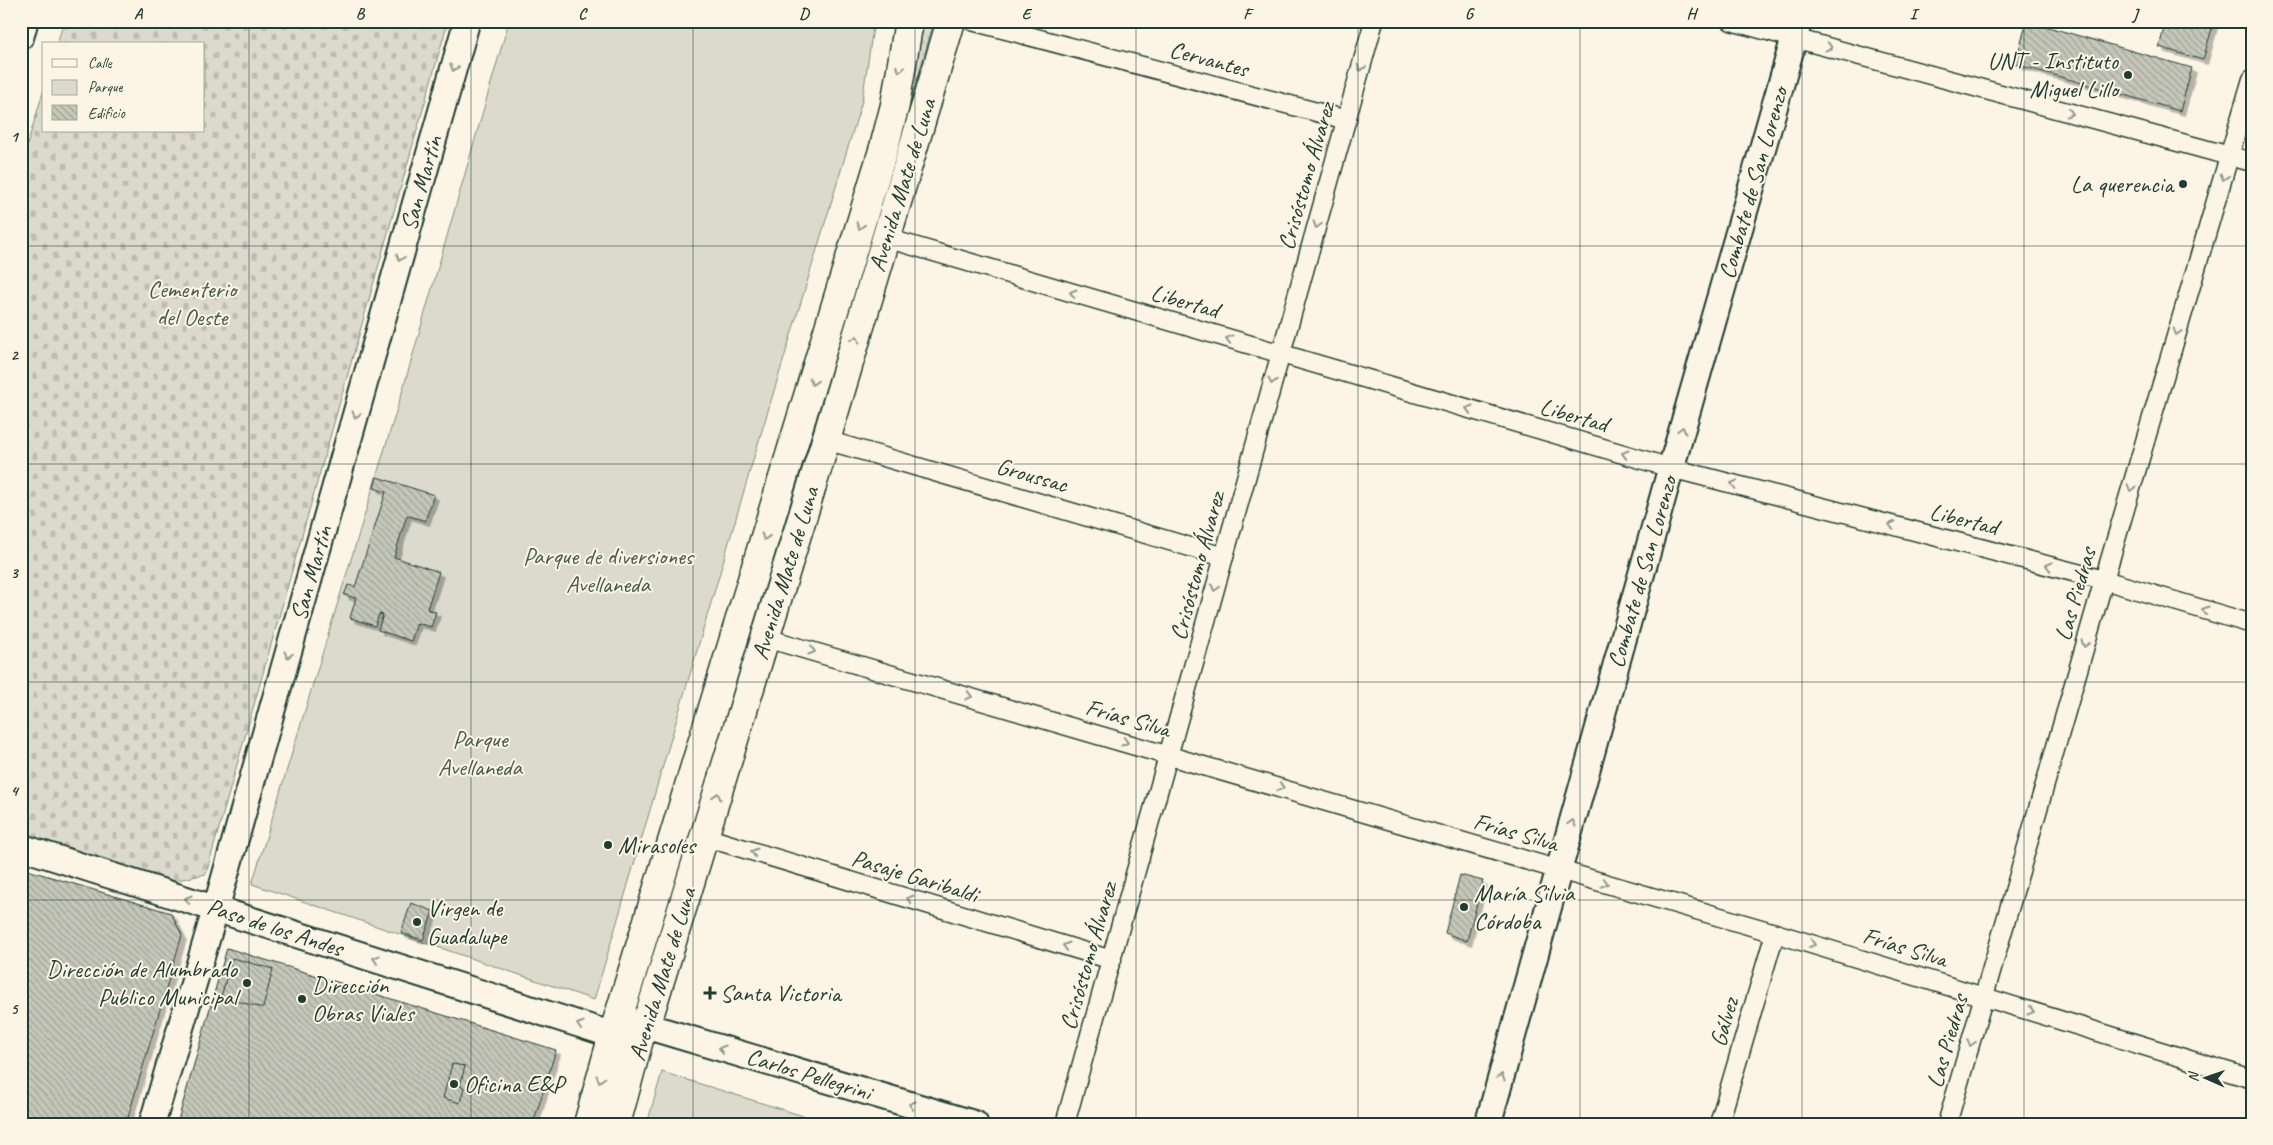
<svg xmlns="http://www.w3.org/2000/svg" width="2273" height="1145" font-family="Caveat,sans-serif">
<defs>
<pattern id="grass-dots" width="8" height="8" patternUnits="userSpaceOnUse" patternTransform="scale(1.25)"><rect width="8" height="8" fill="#dcdacc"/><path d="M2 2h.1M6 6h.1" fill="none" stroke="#bcbcb0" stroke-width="1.8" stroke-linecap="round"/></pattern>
<pattern id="cemetery-stones" width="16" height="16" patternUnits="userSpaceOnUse" patternTransform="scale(1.25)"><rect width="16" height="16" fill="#dcdacc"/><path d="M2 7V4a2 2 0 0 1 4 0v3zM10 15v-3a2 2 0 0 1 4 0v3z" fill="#bcbcb0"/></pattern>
<pattern id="building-back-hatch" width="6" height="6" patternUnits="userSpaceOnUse" patternTransform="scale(1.25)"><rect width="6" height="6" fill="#c5c7b9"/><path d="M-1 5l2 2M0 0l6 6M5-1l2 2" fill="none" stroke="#9fa397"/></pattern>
<filter id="shadow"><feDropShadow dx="4.5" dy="4.5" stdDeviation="0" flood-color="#0004"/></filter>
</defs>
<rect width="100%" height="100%" fill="#fcf5e5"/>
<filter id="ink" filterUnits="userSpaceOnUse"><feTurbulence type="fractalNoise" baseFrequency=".02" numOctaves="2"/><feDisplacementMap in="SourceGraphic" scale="10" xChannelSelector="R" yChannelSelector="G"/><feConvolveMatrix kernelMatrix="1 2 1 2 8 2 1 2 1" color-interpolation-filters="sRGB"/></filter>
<g filter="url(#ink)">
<!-- grass -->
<polygon fill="url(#grass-dots)" stroke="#7e8c80" points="922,21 934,21 897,150"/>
<!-- cemetery -->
<polygon fill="url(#cemetery-stones)" stroke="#7e8c80" points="64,21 448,21 206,874 173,881 21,834 21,165 44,89 44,131 204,131 204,44 57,44"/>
<!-- green -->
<g fill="#dcdacc" stroke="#7e8c80">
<polygon points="509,21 874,21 862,101 754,457 594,1000 252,884 403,389"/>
<polygon points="662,1072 829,1124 647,1124"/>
</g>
<!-- building -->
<g fill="url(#building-back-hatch)" stroke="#1f3d34" filter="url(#shadow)">
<polygon points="2027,21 2192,68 2180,111 2015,64"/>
<polygon points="2166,21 2214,21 2203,60 2159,47"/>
<polygon points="377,477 434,495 425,521 407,515 394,557 439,572 427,609 436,612 431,627 417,623 411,641 378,630 383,615 379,614 375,626 350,618 356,598 344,595 348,585 355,587 386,492 374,488"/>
<polygon points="21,868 171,913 182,935 126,1124 21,1124"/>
<polygon points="1460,875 1483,881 1467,941 1445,933"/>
<polygon points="411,903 433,911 423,940 401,933"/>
<polygon points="227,948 556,1050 533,1124 177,1124"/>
<polygon points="232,958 273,969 263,1008 221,997"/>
<polygon points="452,1064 465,1066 460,1086 464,1088 460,1103 443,1098"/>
</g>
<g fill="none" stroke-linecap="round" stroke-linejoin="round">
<!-- street casing -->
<g stroke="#1f3d34" stroke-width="21">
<g id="street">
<polyline points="972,21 1347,120"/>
<polyline points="1731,21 2252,162"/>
<polyline points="886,238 1671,468 2104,580 2252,624"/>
<polyline points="826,440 1224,557"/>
<polyline points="766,638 1775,933 2252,1079"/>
<polyline points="705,837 1112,960"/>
<polyline points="1065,1124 1374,21"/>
<polyline points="1719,1124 1775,933"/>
<polyline points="1947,1124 2104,580 2252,79"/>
</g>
</g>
<!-- secondary casing -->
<g stroke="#1f3d34" stroke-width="29">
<g id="secondary">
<polyline points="21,36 25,21"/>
<polyline points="21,847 613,1035 643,1025 975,1124"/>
<polyline points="152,1124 216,908 467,21"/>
<polyline points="1488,1124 1671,468 1799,21"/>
</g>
</g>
<!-- primary casing -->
<g stroke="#1f3d34" stroke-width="31">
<g id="primary">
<polyline points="588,1124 613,1035 884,147 895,105 909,21"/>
<polyline points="616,1124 643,1025 650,1013 826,440 951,21"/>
</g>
</g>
<!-- street -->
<use href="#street" stroke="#fcf5e5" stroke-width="18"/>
<!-- secondary -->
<use href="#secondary" stroke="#fcf5e5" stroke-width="25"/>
<!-- primary -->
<use href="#primary" stroke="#fcf5e5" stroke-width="28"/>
</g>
<!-- one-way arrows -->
<defs><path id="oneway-chevron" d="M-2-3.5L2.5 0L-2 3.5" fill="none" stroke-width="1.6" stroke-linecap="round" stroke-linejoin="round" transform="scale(1.25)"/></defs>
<g stroke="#8e998c">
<use href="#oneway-chevron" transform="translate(1829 47) rotate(15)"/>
<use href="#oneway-chevron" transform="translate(454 68) rotate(106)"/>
<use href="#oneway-chevron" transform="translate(1361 68) rotate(105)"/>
<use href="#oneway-chevron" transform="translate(900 69) rotate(99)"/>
<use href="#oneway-chevron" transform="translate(2070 113) rotate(15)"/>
<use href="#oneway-chevron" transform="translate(2224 177) rotate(107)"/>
<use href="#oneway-chevron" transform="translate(1317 225) rotate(106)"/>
<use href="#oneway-chevron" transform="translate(860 226) rotate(107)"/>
<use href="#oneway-chevron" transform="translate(400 258) rotate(106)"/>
<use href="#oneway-chevron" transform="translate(1073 293) rotate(-164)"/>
<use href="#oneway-chevron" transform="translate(2177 332) rotate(107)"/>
<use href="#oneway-chevron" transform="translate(856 339) rotate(-73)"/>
<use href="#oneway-chevron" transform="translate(1229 339) rotate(-164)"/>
<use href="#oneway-chevron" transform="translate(1272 381) rotate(105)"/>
<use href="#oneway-chevron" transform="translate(813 382) rotate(107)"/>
<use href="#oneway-chevron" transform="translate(1469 409) rotate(-164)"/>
<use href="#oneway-chevron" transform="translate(356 415) rotate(106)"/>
<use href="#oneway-chevron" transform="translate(1682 430) rotate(-74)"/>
<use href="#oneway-chevron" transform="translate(1625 454) rotate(-164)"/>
<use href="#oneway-chevron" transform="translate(1734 484) rotate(-166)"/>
<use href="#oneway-chevron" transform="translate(2131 488) rotate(107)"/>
<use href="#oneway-chevron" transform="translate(1892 525) rotate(-166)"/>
<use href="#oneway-chevron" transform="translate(765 537) rotate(107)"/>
<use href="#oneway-chevron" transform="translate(2049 566) rotate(-166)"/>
<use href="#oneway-chevron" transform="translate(1215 588) rotate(105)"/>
<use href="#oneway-chevron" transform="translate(2205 610) rotate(-163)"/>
<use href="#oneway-chevron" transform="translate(2085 644) rotate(106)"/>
<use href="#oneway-chevron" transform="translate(812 651) rotate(16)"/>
<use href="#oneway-chevron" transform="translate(288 655) rotate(106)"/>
<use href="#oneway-chevron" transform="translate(969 696) rotate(16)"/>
<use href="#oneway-chevron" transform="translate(1125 742) rotate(16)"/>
<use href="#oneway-chevron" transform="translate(1281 787) rotate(16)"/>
<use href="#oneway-chevron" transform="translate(717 796) rotate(-73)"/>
<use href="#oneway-chevron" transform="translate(1572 823) rotate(-74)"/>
<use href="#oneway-chevron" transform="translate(754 852) rotate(-163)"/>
<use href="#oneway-chevron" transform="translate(1605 883) rotate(16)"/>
<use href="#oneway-chevron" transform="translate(188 899) rotate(-163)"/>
<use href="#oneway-chevron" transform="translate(910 899) rotate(-163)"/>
<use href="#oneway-chevron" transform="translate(1812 944) rotate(17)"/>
<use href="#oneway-chevron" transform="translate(1066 946) rotate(-163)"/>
<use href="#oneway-chevron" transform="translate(376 959) rotate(-162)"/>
<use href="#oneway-chevron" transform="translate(2031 1011) rotate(17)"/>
<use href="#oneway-chevron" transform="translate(580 1025) rotate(-162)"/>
<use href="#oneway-chevron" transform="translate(1971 1043) rotate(106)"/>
<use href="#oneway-chevron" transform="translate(722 1049) rotate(-163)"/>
<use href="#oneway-chevron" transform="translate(1501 1077) rotate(-74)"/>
<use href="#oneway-chevron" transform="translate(600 1079) rotate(106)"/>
<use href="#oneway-chevron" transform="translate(912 1105) rotate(-163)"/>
</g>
</g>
<!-- grid -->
<path fill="none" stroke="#1f3d34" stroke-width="1" stroke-opacity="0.55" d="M 249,21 L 249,1124M 471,21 L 471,1124M 693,21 L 693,1124M 915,21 L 915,1124M 1136,21 L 1136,1124M 1358,21 L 1358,1124M 1580,21 L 1580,1124M 1802,21 L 1802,1124M 2024,21 L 2024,1124M 21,246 L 2252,246M 21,464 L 2252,464M 21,682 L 2252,682M 21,900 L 2252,900"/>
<!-- markers -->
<g fill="#1f3d34" stroke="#fcf5e5" stroke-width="2">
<circle cx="2128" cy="75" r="5"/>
<circle cx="2183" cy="184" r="5"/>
<circle cx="608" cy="845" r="5"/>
<circle cx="1464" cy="907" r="5"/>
<circle cx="417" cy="922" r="5"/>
<circle cx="247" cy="983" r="5"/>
<path d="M707.5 985.5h5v5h5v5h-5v5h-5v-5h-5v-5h5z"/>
<circle cx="302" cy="999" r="5"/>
<circle cx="454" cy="1084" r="5"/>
</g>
<g text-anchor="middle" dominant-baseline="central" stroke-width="4" stroke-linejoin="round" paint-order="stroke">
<!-- street labels -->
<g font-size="24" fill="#1f3d34" stroke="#fcf5e5">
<text transform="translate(1209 59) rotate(15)">Cervantes</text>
<text transform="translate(1306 176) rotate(-74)">Crisóstomo Álvarez</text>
<text transform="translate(421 183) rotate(-74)">San Martín</text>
<text transform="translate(1753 183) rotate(-74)">Combate de San Lorenzo</text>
<text transform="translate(902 185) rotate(-73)">Avenida Mate de Luna</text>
<text transform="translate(1185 301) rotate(16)">Libertad</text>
<text transform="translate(1574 415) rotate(16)">Libertad</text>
<text transform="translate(1032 475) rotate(16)">Groussac</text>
<text transform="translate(1964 519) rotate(14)">Libertad</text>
<text transform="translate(1197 566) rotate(-75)">Crisóstomo Álvarez</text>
<text transform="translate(1642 572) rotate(-74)">Combate de San Lorenzo</text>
<text transform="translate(311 573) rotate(-74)">San Martín</text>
<text transform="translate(785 573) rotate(-73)">Avenida Mate de Luna</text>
<text transform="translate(2075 594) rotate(-74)">Las Piedras</text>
<text transform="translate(1128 718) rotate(16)">Frías Silva</text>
<text transform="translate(1516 832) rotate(16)">Frías Silva</text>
<text transform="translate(915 876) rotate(17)">Pasaje Garibaldi</text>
<text transform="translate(275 927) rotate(18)">Paso de los Andes</text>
<text transform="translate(1905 947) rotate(17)">Frías Silva</text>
<text transform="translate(1088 956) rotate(-74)">Crisóstomo Álvarez</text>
<text transform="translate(662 974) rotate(-73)">Avenida Mate de Luna</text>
<text transform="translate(1724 1022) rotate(-74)">Gálvez</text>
<text transform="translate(1947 1041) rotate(-74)">Las Piedras</text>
<text transform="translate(809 1074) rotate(17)">Carlos Pellegrini</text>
</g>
<!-- poi labels -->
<g font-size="24" fill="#1f3d34" stroke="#fcf5e5" text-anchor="start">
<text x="2118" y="61" text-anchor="end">UNT - Instituto<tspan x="2118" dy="28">Miguel Lillo</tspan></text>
<text x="2173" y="184" text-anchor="end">La querencia</text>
<text x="618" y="845">Mirasoles</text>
<text x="1474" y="893">María Silvia<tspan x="1474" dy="28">Córdoba</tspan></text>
<text x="427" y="908">Virgen de<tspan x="427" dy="28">Guadalupe</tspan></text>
<text x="237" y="969" text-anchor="end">Dirección de Alumbrado<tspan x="237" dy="28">Publico Municipal</tspan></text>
<text x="312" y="985">Dirección<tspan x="312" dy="28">Obras Viales</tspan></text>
<text x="720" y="993">Santa Victoria</text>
<text x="464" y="1084">Oficina E&amp;P</text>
</g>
<!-- park labels -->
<g font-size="24" fill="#455c52" stroke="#fcf5e5">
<text x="192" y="289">Cementerio<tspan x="192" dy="28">del Oeste</tspan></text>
<text x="608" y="556">Parque de diversiones<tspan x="608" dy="28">Avellaneda</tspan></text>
<text x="480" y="739">Parque<tspan x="480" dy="28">Avellaneda</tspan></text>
</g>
</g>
<!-- margin -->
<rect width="2273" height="1145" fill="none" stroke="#fcf5e5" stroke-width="55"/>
<!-- legend -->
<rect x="42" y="42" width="162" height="90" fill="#fcf5e5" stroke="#a4ab9e"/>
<rect x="52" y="59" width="25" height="8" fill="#fcf5e5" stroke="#a4ab9e"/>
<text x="88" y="68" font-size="15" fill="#1f3d34">Calle</text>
<rect x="52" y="80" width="25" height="15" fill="#dcdacc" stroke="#a4ab9e"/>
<text x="88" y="92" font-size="15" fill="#1f3d34">Parque</text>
<rect x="52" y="105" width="25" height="15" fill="url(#building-back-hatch)" stroke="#a4ab9e"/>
<text x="88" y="118" font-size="15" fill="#1f3d34">Edificio</text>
<!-- north arrow -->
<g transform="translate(2206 1078) rotate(272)" stroke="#fcf5e5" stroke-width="4" paint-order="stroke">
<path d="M0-4L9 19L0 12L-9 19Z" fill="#1f3d34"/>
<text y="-8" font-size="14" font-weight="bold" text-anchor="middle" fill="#1f3d34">N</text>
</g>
<rect x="28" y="28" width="2218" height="1090" fill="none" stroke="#1f3d34" stroke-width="2"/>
<g font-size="16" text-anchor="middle" font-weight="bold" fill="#1f3d34">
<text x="138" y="19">A</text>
<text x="360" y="19">B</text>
<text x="582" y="19">C</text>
<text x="804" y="19">D</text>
<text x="1026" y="19">E</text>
<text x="1247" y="19">F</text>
<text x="1469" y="19">G</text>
<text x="1691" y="19">H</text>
<text x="1913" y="19">I</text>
<text x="2135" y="19">J</text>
<text x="14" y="142">1</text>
<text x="14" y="360">2</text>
<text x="14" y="578">3</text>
<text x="14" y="796">4</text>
<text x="14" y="1014">5</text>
</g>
</svg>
